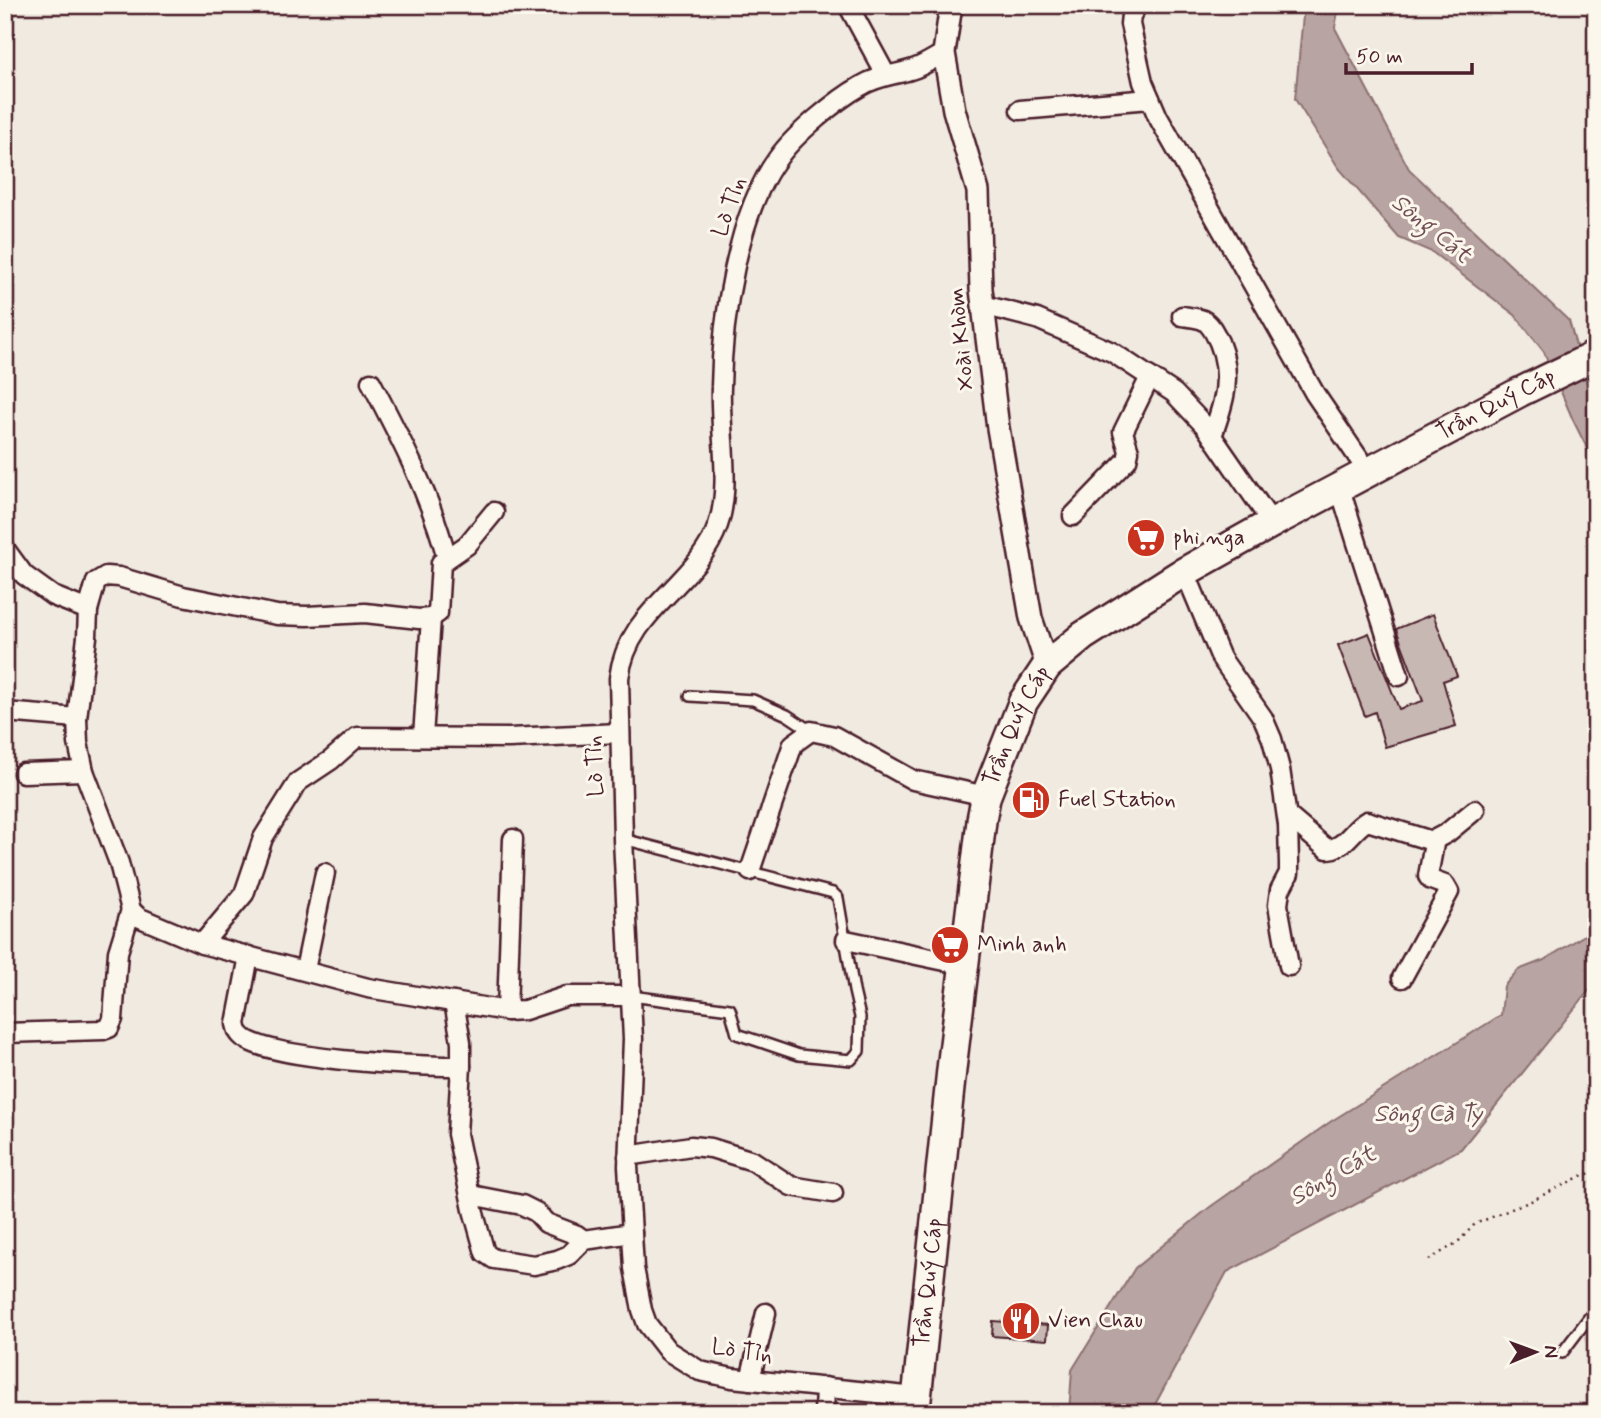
<svg xmlns="http://www.w3.org/2000/svg" width="1601" height="1418" font-family="Mynerve,sans-serif">
<rect width="100%" height="100%" fill="#f0eae0"/>
<filter id="ink" filterUnits="userSpaceOnUse"><feTurbulence type="fractalNoise" baseFrequency=".0143" numOctaves="2"/><feDisplacementMap in="SourceGraphic" scale="14" xChannelSelector="R" yChannelSelector="G"/><feConvolveMatrix kernelMatrix="1 2 1 2 8 2 1 2 1" color-interpolation-filters="sRGB"/></filter>
<g filter="url(#ink)">
<!-- water -->
<g fill="#b8a4a2" stroke="#8c6f72" stroke-width="2">
<polygon points="1304,5 1339,5 1335,28 1409,169 1569,321 1596,416 1596,466 1573,420 1544,352 1515,315 1432,252 1399,238 1338,167 1295,99"/>
<polygon points="1596,928 1596,982 1461,1149 1227,1272 1152,1410 1154,1413 1069,1413 1072,1370 1135,1268 1210,1207 1330,1122 1501,1015 1504,986 1518,970 1544,960"/>
</g>
<!-- building -->
<g fill="#c8b8b3" stroke="#4a1f2b" stroke-width="2">
<polygon points="1433,614 1457,676 1443,681 1456,726 1385,747 1375,712 1365,716 1338,645 1369,633 1399,709 1423,701 1396,629"/>
<polygon points="993,1321 1048,1325 1047,1340 992,1336"/>
</g>
<g fill="none" stroke-linecap="round" stroke-linejoin="round">
<!-- service casing -->
<g stroke="#4a1f2b" stroke-width="14">
<g id="service">
<polyline points="690,696 753,700 787,715 811,731"/>
<polyline points="623,839 833,893 838,898 854,991 860,1017 859,1051 851,1060 799,1055 737,1034 730,1009 631,996"/>
<polyline points="1562,1353 1590,1316 1596,1312"/>
</g>
</g>
<!-- minor casing -->
<g stroke="#4a1f2b" stroke-width="23">
<g id="minor">
<polyline points="848,5 886,75"/>
<polyline points="1138,5 1131,15 1130,24 1143,82 1158,117 1315,394 1368,472"/>
<polyline points="1020,110 1150,99"/>
<polyline points="983,305 1037,319 1112,352 1174,393 1205,426 1272,523"/>
<path d="M 1182,316 C 1188,317 1197,318 1203,320 C 1211,324 1215,334 1219,342 C 1233,376 1224,403 1212,436"/>
<path d="M 371,382 C 401,439 430,495 447,558"/>
<polyline points="1340,489 1399,676"/>
<polyline points="494,512 467,545 441,563 438,613 431,618 419,619 365,613 307,616 277,615 183,596 119,577 106,576 96,582 88,610 87,637 77,718 78,743 84,771 119,863 131,910 138,917 202,944 368,988 507,1011 525,1010 567,996 631,996"/>
<polyline points="1073,516 1127,460 1129,451 1123,432 1150,377"/>
<polyline points="5,549 24,575 53,596 88,610"/>
<polyline points="1185,572 1221,658 1263,718 1272,739 1280,769 1288,825 1289,863 1289,873 1280,890 1278,905 1289,966"/>
<polyline points="5,712 77,718"/>
<polyline points="423,737 431,618"/>
<polyline points="23,773 84,771"/>
<path d="M 1287,815 L 1327,849 C 1345,849 1352,829 1367,821 L 1432,841 L 1434,844 L 1428,876 L 1431,880 L 1445,885 L 1449,892 L 1402,978"/>
<polyline points="1432,841 1447,833 1475,810"/>
<polyline points="750,871 793,744 811,731 834,736 913,780 986,796"/>
<polyline points="846,940 964,965"/>
<polyline points="202,944 244,894 263,838 298,782 331,760 357,737 509,738 620,733"/>
<path d="M 249,956 L 236,1024 C 237,1027 237,1031 240,1034 C 257,1060 427,1067 461,1066"/>
<polyline points="305,970 325,873"/>
<polyline points="454,1002 461,1042 461,1066 457,1134 473,1210 485,1253 494,1259 534,1265 557,1260 569,1255 584,1240 632,1233"/>
<polyline points="507,1011 513,839"/>
<polyline points="5,1033 103,1030 109,1028 113,1019 118,952 131,910"/>
<polyline points="628,1156 691,1146 711,1148 753,1161 791,1186 833,1193"/>
<polyline points="471,1195 522,1205 536,1212 546,1223 577,1235 584,1240"/>
<polyline points="750,1380 766,1313"/>
<path d="M 916,1397 L 732,1378 L 700,1371 L 668,1351 L 647,1324 L 642,1310 L 634,1268 L 628,1166 L 633,1039 L 623,839 L 619,678 C 627,609 698,584 718,525 C 732,484 719,430 721,387 C 722,321 737,213 778,158 C 794,135 836,100 861,86 C 879,75 898,75 916,68 C 926,64 935,58 944,53"/>
<polyline points="824,1413 825,1387"/>
</g>
</g>
<!-- tertiary casing -->
<g stroke="#4a1f2b" stroke-width="26">
<polyline id="tertiary" points="951,5 944,53 954,110 978,191 981,289 998,428 1031,618 1047,666"/>
</g>
<!-- primary casing -->
<g stroke="#4a1f2b" stroke-width="33">
<g id="primary">
<path id="s1" d="M 915,1413 L 952,1065 L 982,817 L 986,796 L 1023,702 L 1047,666 L 1083,636 L 1179,575 L 1272,523 L 1520,392 L 1596,355"/>
</g>
</g>
<!-- path -->
<polyline stroke="#4a1f2b" stroke-width="2.5" stroke-dasharray="2 5" stroke-linecap="butt" points="1429,1260 1458,1242 1475,1224 1531,1201 1583,1175 1596,1172"/>
<!-- service -->
<use href="#service" stroke="#fbf7ec" stroke-width="9"/>
<!-- minor -->
<use href="#minor" stroke="#fbf7ec" stroke-width="18"/>
<!-- tertiary -->
<use href="#tertiary" stroke="#fbf7ec" stroke-width="21"/>
<!-- primary -->
<use href="#primary" stroke="#fbf7ec" stroke-width="28"/>
</g>
</g>
<!-- icons -->
<defs>
<g id="supermarket-disc" transform="scale(2.0125)"><circle r="9.5" fill="#c8321e" stroke="#fbf7ec"/><path d="M-6-5.5h2.5l.6 2H6L4.5 2H-2.5L-4.4-4H-6ZM-1.5 3.2a1.3 1.3 0 1 0 .1 0ZM3 3.2a1.3 1.3 0 1 0 .1 0Z" fill="#fff"/></g>
<g id="fuel-disc" transform="scale(2.0125)"><circle r="9.5" fill="#c8321e" stroke="#fbf7ec"/><path d="M-5.5-6h7V0h2V4h1.3V-2.5L3-4.5l.8-.8L6-3V5H2.5V1h-1V6h-7ZM-4.2-4.7v3.2H.2V-4.7Z" fill="#fff"/></g>
<g id="restaurant-disc" transform="scale(2.0125)"><circle r="9.5" fill="#c8321e" stroke="#fbf7ec"/><path d="M-5-6h1v4h1v-4h1v4h1v-4h1v5L-1.5 .5V6h-2V.5L-5-1ZM5-6V6H3V1.5H1.5Q1.5-4 5-6Z" fill="#fff"/></g>
</defs>
<g fill-rule="evenodd">
<use href="#supermarket-disc" x="1146" y="538"/>
<use href="#fuel-disc" x="1031" y="800"/>
<use href="#supermarket-disc" x="950" y="945"/>
<use href="#restaurant-disc" x="1021" y="1321"/>
</g>
<g text-anchor="middle" dominant-baseline="central" stroke-width="6" stroke-linejoin="round" paint-order="stroke">
<!-- street labels -->
<g font-size="23" fill="#4a1f2b" stroke="#fbf7ec">
<text transform="translate(730 207) rotate(-70)">Lò Tỉn</text>
<text transform="translate(962 339) rotate(-96)">Xoài Khòm</text>
<text stroke="none"><textPath href="#s1" startOffset="1286">Trần Quý Cáp</textPath></text>
<text stroke="none"><textPath href="#s1" startOffset="698">Trần Quý Cáp</textPath></text>
<text transform="translate(596 766) rotate(-92)">Lò Tỉn</text>
<text stroke="none"><textPath href="#s1" startOffset="131">Trần Quý Cáp</textPath></text>
<text transform="translate(742 1352) rotate(9)">Lò Tỉn</text>
</g>
<!-- poi labels -->
<g font-size="23" fill="#4a1f2b" stroke="#fbf7ec" text-anchor="start">
<text x="1173" y="538">phi nga</text>
<text x="1058" y="800">Fuel Station</text>
<text x="977" y="945">Minh anh</text>
<text x="1048" y="1321">Vien Chau</text>
</g>
<!-- water labels -->
<g font-size="24" font-style="italic" fill="#704e55" stroke="#fbf7ec">
<text transform="translate(1431 229) rotate(39)">Sông Cát</text>
<text x="1428" y="1114">Sông Cà Ty</text>
<text transform="translate(1333 1176) rotate(-30)">Sông Cát</text>
</g>
</g>
<!-- margin -->
<rect width="1601" height="1418" fill="none" stroke="#fbf7ec" stroke-width="28"/>
<rect x="14" y="14" width="1573" height="1390" fill="none" stroke="#4a1f2b" stroke-width="2.5" filter="url(#ink)"/>
<!-- north arrow -->
<g transform="translate(1535 1352) rotate(89)" stroke="#fbf7ec" stroke-width="5" paint-order="stroke">
<path d="M0-5L12 26L0 18L-12 26Z" fill="#4a1f2b"/>
<text y="-10" font-size="19" font-weight="bold" text-anchor="middle" fill="#4a1f2b">N</text>
</g>
<!-- scale -->
<path d="M1346 63v10h126v-10" fill="none" stroke="#4a1f2b" stroke-width="3.5"/>
<text x="1356" y="63" font-size="21" fill="#4a1f2b" stroke="#fbf7ec" stroke-width="5" paint-order="stroke">50 m</text>
</svg>
